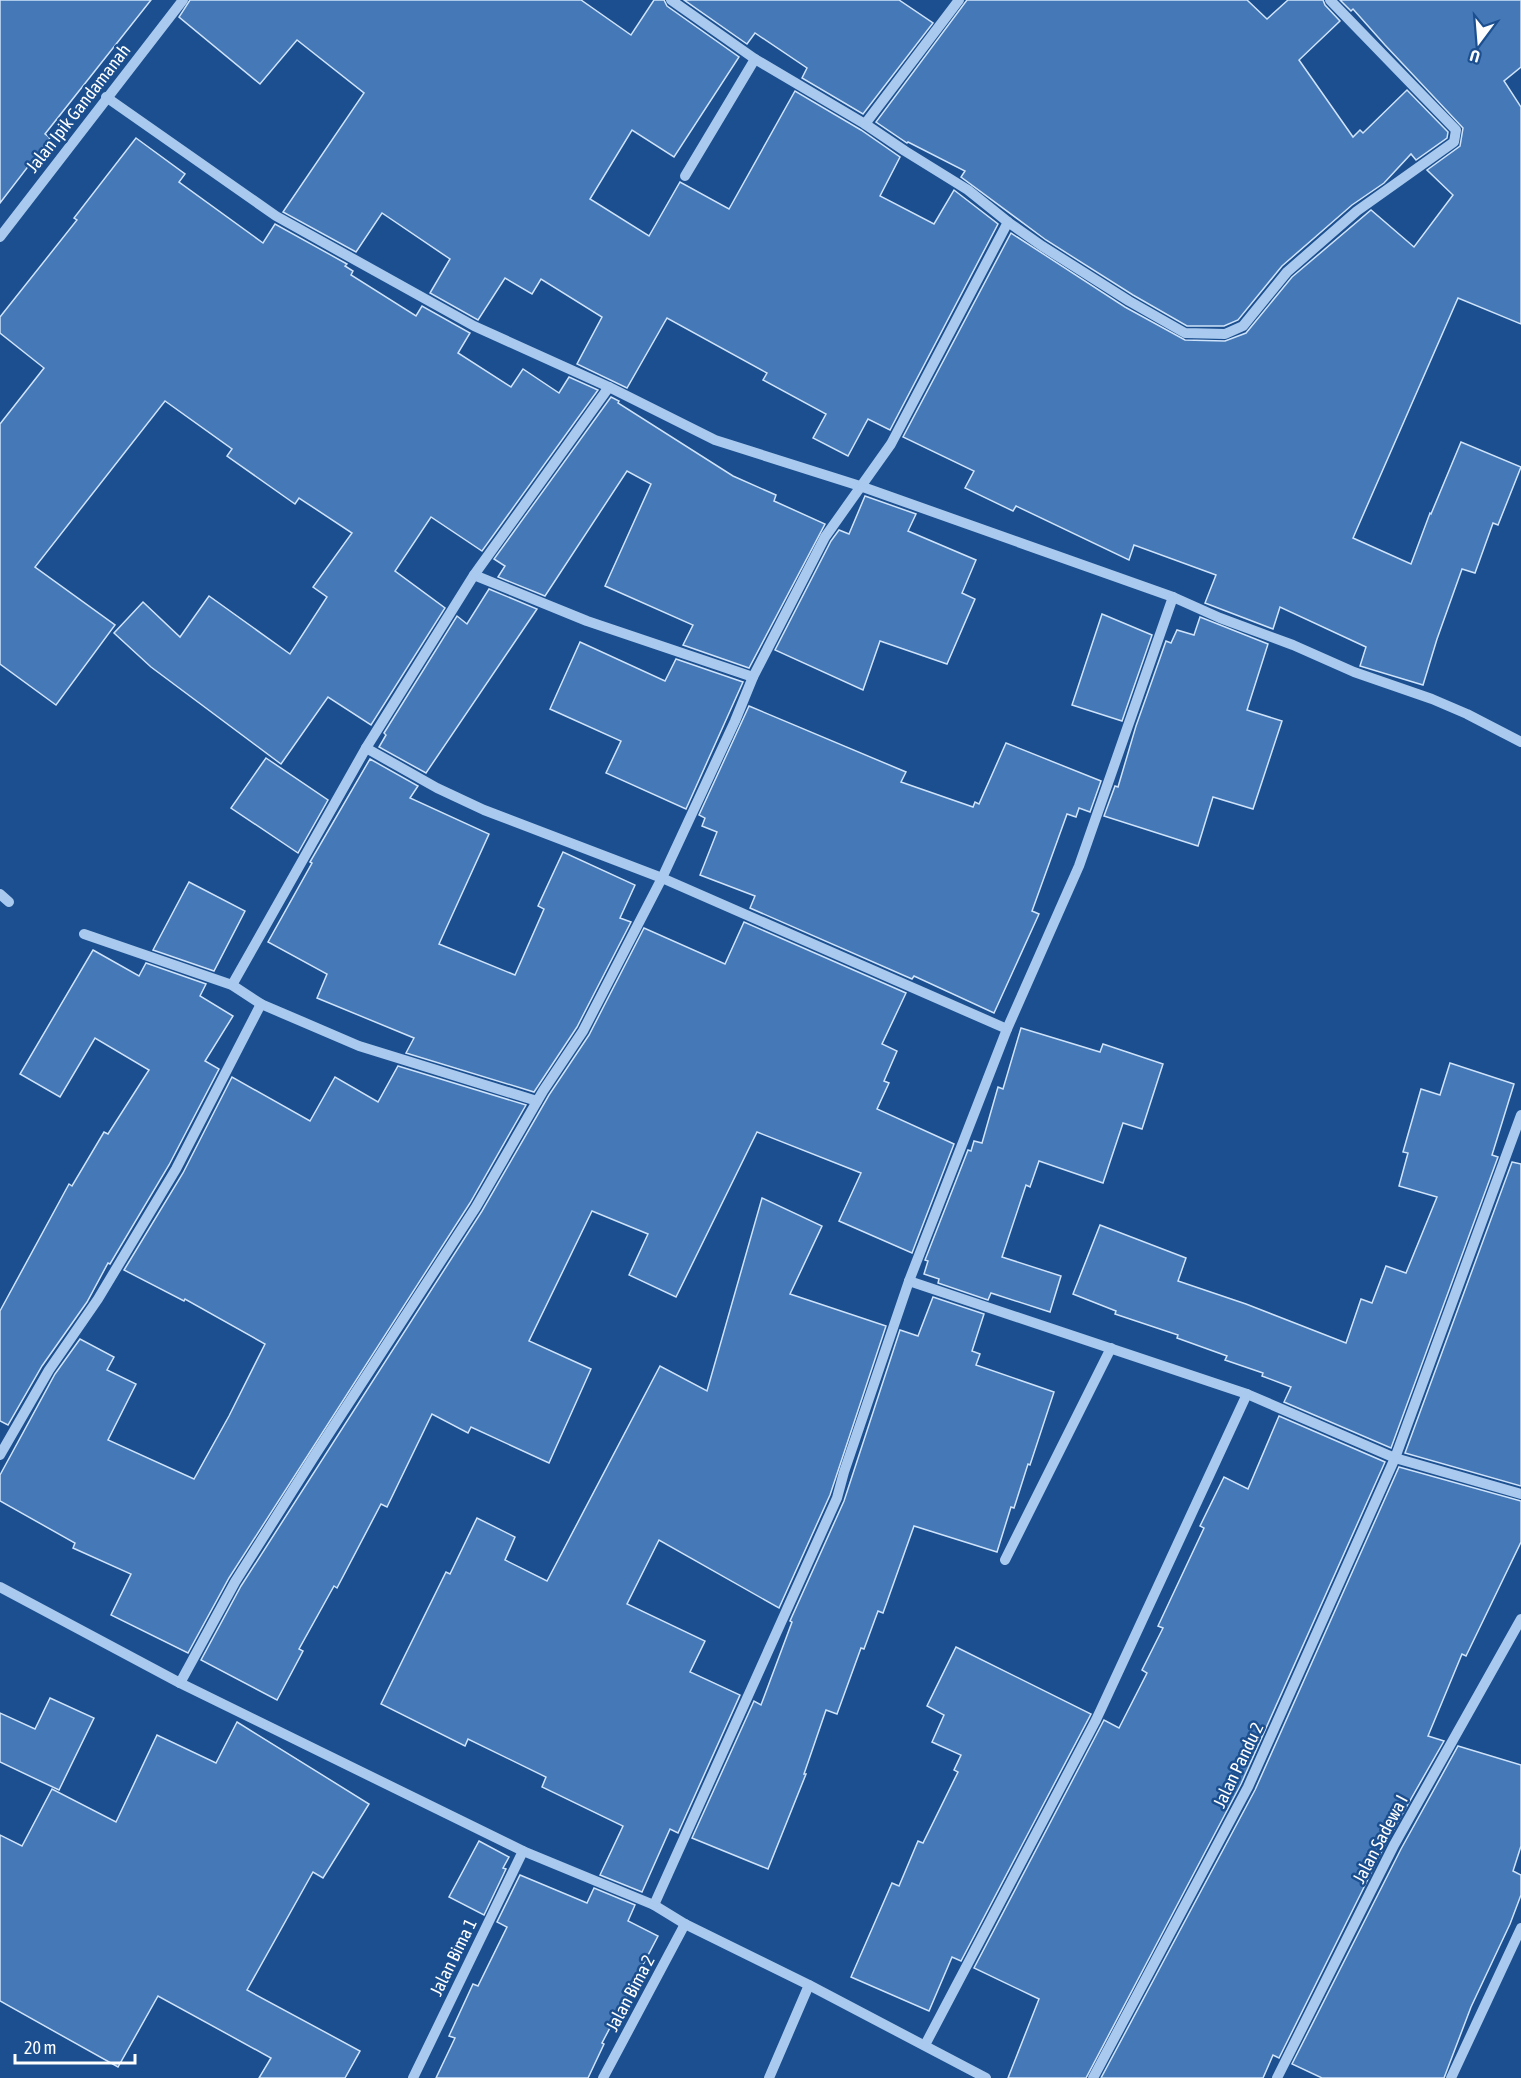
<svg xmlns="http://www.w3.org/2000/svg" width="1521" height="2078" font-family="'Asap Condensed',sans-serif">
<rect width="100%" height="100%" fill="#1b4f8f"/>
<!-- building -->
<g fill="#4478b7" stroke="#cfe3fa" stroke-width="1.5">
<polygon points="0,0 151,0 45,134 50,138 0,203"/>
<polygon points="190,0 581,0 631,35 654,0 664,0 667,6 739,57 674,157 632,130 590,199 649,236 680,182 729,209 795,91 861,130 900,157 880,196 934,224 954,190 998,224 890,430 868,419 848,456 813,438 826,414 763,380 767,373 667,318 627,388 577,364 602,317 541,279 532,294 505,278 478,320 430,293 450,259 382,213 356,252 283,212 364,93 297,40 260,84 179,17"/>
<polygon points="684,0 899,0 933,23 863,114 802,78 807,68 755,33 747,44"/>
<polygon points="967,0 1247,0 1267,19 1288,0 1323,0 1325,5 1340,21 1299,60 1353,137 1360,130 1363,133 1407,90 1448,132 1447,138 1416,160 1411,154 1384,183 1352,205 1282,266 1238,320 1224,326 1187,326 1133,295 1046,240 961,177 965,171 908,142 907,143 876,122"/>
<polygon points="1340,0 1521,0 1521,67 1504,81 1521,107 1521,324 1458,298 1353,538 1411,564 1430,513 1431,514 1461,442 1521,467 1498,525 1493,523 1475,573 1462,569 1437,639 1423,685 1360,666 1366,647 1280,607 1273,629 1205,603 1216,575 1134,545 1129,560 1016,506 1013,511 965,488 974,471 903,437 1011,233 1125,307 1185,340 1225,341 1246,333 1292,277 1371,210 1414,247 1453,195 1427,170 1460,146 1463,128 1385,45 1353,9 1351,11"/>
<polygon points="136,138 185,174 179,182 263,243 275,224 347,264 345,266 353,271 351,275 416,316 422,306 470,333 458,353 511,387 523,369 559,393 569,377 598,390 482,551 431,517 395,571 445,608 371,725 328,697 281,764 151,667 114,633 143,602 180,637 209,596 290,654 327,597 313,587 352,533 299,498 295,504 227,456 232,449 165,401 35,567 115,625 56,705 0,664 0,424 44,368 0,333 0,317 77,220 74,218"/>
<polygon points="611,397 619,401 618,403 733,476 776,495 774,501 825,524 749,668 683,645 693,625 605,586 651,484 627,471 545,596 498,577 505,566 494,559"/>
<polygon points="865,496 916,514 908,531 976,560 962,593 975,599 947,664 880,641 863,690 775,650 831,541 839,530 849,534"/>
<polygon points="489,589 537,609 426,773 379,747 386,735 384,733 457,616 467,624"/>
<polygon points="1102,614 1152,635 1122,721 1072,705"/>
<polygon points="1200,617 1268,644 1247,710 1282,721 1253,809 1213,797 1198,846 1104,816 1115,786 1118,787 1136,726 1166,641 1171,643 1177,630 1194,635"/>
<polygon points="580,642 665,681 676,659 743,682 686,809 606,773 621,741 550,709"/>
<polygon points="749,706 906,772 901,782 973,807 975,802 979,804 1006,743 1101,781 1090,812 1079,808 1076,817 1067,814 1032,911 1039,914 994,1013 914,976 912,979 750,908 755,896 700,875 717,832 702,826 705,818 699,815"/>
<polygon points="266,758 328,800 298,853 231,808"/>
<polygon points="370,759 418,786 410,798 489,834 439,944 515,975 544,909 538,906 563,852 635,885 620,918 631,922 577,1027 534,1092 406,1053 414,1038 317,998 327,974 268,942 312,863 310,862"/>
<polygon points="189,882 245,911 214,971 153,950"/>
<polygon points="744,922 906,993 882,1044 897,1051 884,1081 889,1083 877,1109 954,1144 912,1253 839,1221 861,1173 757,1132 676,1297 629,1275 648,1234 592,1211 529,1341 591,1369 549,1463 471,1427 468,1433 432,1414 387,1507 381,1504 337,1588 334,1586 299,1649 303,1651 277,1700 201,1660 241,1586 482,1211 549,1095 589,1035 644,928 725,964"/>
<polygon points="93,950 139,976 146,963 206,984 200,996 233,1016 205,1061 219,1069 169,1165 110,1264 108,1263 87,1302 42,1366 8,1425 0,1421 0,1311 69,1184 72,1186 104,1132 108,1134 149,1070 95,1038 60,1097 20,1074"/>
<polygon points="1021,1028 1100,1052 1103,1044 1163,1064 1142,1129 1123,1123 1103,1183 1039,1161 1030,1187 1026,1185 1002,1257 1061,1276 1050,1312 991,1293 988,1300 938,1283 939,1279 924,1274 928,1261 925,1260 968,1150 971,1151 974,1141 982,1143 998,1087 1003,1089"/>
<polygon points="1450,1063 1514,1084 1492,1155 1498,1157 1391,1448 1284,1402 1291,1387 1262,1376 1263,1373 1225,1360 1227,1356 1177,1338 1178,1335 1115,1314 1116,1311 1073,1294 1100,1225 1186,1258 1178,1281 1246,1304 1346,1343 1361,1299 1372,1303 1386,1266 1406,1273 1437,1197 1399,1186 1408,1153 1403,1152 1421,1089 1440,1095"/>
<polygon points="398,1066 526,1105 470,1203 229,1578 188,1653 111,1615 131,1574 73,1548 75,1543 0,1501 0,1475 55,1374 80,1339 114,1357 107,1370 136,1384 108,1440 194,1479 229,1416 265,1344 185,1299 184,1301 124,1270 183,1173 232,1077 310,1121 335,1077 378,1102"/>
<polygon points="1512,1162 1521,1164 1521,1486 1405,1453"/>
<polygon points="762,1198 822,1226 790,1294 886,1326 830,1495 779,1608 659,1540 627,1604 705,1641 690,1672 740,1695 678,1833 670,1829 642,1892 600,1875 623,1826 542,1787 546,1777 468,1739 465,1746 381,1704 446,1572 450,1574 477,1518 515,1537 505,1560 547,1581 660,1366 707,1391"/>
<polygon points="933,1297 984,1314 972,1351 980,1354 976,1365 1054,1392 1030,1465 1028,1464 1014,1508 1011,1507 997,1552 914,1526 883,1613 878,1611 864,1649 861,1648 837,1714 826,1710 804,1774 806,1774 768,1869 692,1838 754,1701 761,1705 792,1622 790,1621 844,1501 900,1330 918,1336"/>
<polygon points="1279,1416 1385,1462 1241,1784 1086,2078 1008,2078 1039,1999 974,1968 1104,1720 1119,1728 1147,1673 1142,1670 1163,1628 1158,1626 1204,1528 1200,1526 1224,1477 1248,1489"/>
<polygon points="1399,1467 1521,1501 1521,1542 1466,1656 1462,1654 1428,1736 1444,1741 1387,1841 1279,2058 1273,2055 1263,2078 1101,2078 1255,1790"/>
<polygon points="956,1647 1091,1714 961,1961 952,1957 929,2011 851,1977 892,1883 899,1886 918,1841 923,1843 958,1772 954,1770 961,1755 932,1742 944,1715 927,1706"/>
<polygon points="50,1698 94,1718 59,1790 0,1762 0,1713 35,1729"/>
<polygon points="237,1722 369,1804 323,1878 313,1872 247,1990 360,2051 345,2078 259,2078 271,2058 158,1996 118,2067 0,2001 0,1835 22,1846 52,1789 116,1822 157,1735 216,1763"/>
<polygon points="1458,1746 1521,1765 1521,1846 1513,1871 1521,1875 1521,1895 1510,1924 1471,2007 1444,2078 1322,2078 1292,2064 1401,1849"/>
<polygon points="479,1841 509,1857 503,1868 506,1869 484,1915 449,1897"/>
<polygon points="520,1875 587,1903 594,1888 635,1905 628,1921 658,1936 602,2043 604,2044 588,2078 436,2078 455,2038 449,2036 473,1984 478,1986 507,1927 497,1922"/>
</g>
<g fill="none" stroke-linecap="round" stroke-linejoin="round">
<!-- minor -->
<g stroke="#a9c9ee" stroke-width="10">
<polyline points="671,0 755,59 865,124 905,151 968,190 1008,222 1042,246 1129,301 1185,333 1225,334 1243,326 1287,272 1357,211 1454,142 1456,130 1330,0"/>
<polyline points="106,97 276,216 474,326 609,387 715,440 860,486 1173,597 1220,618 1293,645 1354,672 1432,699 1467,714 1521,742"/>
<polyline points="865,124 959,0"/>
<polyline points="685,176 755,59"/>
<polyline points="0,237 183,0"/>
<polyline points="474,575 587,621 753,677"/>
<polyline points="366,748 437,788 484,810 662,878 1007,1029"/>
<polyline points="0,894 9,902"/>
<polyline points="84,934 232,985 261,1004 359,1046 537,1101"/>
<polyline points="232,985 366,748 474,575 609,387"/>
<polyline points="909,1281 1247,1394 1395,1458 1521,1494"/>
<polyline points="0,1455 49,1370 98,1299 176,1169 261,1004"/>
<polyline points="1005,1560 1111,1348"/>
<polyline points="0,1587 180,1683 523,1851 654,1905 685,1924 809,1985 986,2078"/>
<polyline points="180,1683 235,1582 315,1455 476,1207 543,1091 583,1031 662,878 735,721 753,677 825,537 891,444 1008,222"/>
<polyline points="654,1905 837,1498 844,1472 909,1281 1007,1029 1079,866 1173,597"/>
<polyline points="925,2045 1096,1720 1247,1394"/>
<polyline points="413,2078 523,1851"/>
<polyline points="603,2078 685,1924"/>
<polyline points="769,2078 809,1985"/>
<polyline points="1093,2078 1248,1787 1395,1458 1521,1115"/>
<polyline points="1277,2078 1394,1845 1521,1619"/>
<polyline points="1451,2078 1521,1928"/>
</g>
</g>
<g text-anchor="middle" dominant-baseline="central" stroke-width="5" stroke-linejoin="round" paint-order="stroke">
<!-- street labels -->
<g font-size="18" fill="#fff" stroke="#1b4f8f">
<text transform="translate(78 108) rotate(-52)">Jalan Ipik Gandamanah</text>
<text transform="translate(1238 1765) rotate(-64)">Jalan Pandu 2</text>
<text transform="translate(1380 1839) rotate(-62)">Jalan Sadewa I</text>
<text transform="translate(453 1957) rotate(-64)">Jalan Bima 1</text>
<text transform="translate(630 1993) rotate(-62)">Jalan Bima 2</text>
</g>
</g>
<!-- north arrow -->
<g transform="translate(1479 42) rotate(196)" stroke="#1b4f8f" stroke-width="4.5" paint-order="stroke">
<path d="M0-4.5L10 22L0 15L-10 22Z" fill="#ffffff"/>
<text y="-9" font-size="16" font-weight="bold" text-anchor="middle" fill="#ffffff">U</text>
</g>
<!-- scale -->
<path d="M15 2054v9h120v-9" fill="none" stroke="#ffffff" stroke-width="3"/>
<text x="24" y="2054" font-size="18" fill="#ffffff" stroke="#1b4f8f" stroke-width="4.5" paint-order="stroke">20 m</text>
</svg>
